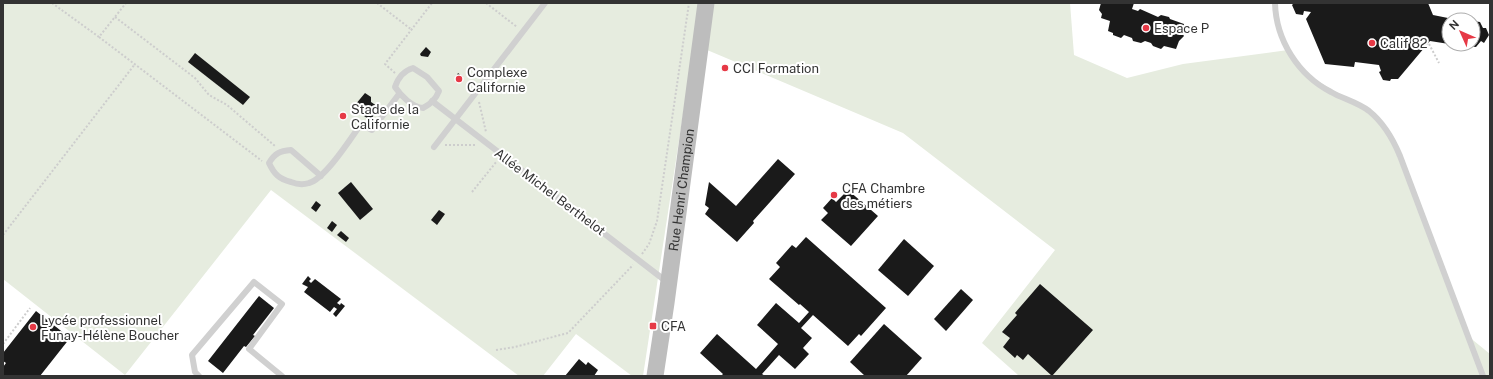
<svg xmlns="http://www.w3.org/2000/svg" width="1493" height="379" font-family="'Public Sans',sans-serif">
<rect width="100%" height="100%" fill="#fff"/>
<!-- green -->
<g fill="#e6ecdf">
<polygon points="3,3 700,3 643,376 632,376 576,334 543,376 519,376 271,190 125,375 3,279"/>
<polygon points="706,3 1070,3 1074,55 1127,78 1183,64 1288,50 1306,74 1358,105 1387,130 1468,336 1490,354 1490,376 1019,376 982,343 1055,250 903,133 700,47"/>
</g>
<!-- building -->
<g fill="#1a1a1a">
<polygon points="1101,3 1134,3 1132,9 1138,11 1140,9 1158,17 1161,15 1169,17 1170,19 1184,24 1182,33 1184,36 1179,41 1176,49 1164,46 1161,49 1153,46 1151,43 1145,41 1141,43 1133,41 1132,38 1124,35 1121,38 1113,35 1113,33 1108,31 1110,21 1101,18 1102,14 1099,10"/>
<polygon points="1294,3 1428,3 1433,15 1458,20 1449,20 1449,44 1430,41 1398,79 1391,79 1390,81 1383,80 1379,72 1381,71 1379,65 1355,62 1354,67 1325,64 1306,19 1311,12 1304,11 1303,15 1296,14 1292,5"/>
<polygon points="1473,21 1480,22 1483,28 1486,28 1489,35 1484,43 1481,41 1476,47 1459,45 1473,44"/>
<polygon points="426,47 431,52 428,57 421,56 420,54"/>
<polygon points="195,53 250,97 243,105 188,62"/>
<polygon points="458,73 463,77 459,83 456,80 456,77"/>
<polygon points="365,93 371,97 371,102 380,108 370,120 364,116 366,114 355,105"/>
<polygon points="778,159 795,174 753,221 754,223 737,242 705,214 709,208 705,205 709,182 736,206"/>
<polygon points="351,182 373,209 360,220 338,193"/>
<polygon points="848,190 878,216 851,246 821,220 828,213 823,208 832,198 836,202"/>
<polygon points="316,201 321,205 316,212 311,208"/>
<polygon points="439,210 445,214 437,225 431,220"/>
<polygon points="332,221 337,225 332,232 327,228"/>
<polygon points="341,231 349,238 346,242 337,235"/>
<polygon points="806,237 886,308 861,336 859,334 848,346 813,315 801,328 812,338 803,348 809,354 795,369 779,355 762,374 765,376 721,376 723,374 700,353 717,334 756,369 778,344 757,325 776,303 799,323 809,312 800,304 799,305 769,279 780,267 776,263 792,245 796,248"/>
<polygon points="904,239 934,266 908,296 878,270"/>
<polygon points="308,276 311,279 309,281 311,283 315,279 341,299 337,303 340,305 341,303 345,306 336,317 333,314 337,309 334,307 330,312 304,292 308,287 302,284"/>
<polygon points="1040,284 1093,330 1052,376 1028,354 1023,360 1017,355 1015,358 1003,347 1010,338 1002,332 1017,315 1015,313"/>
<polygon points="961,289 973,300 946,331 934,319"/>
<polygon points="259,296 274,308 253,335 255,336 246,347 244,346 223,373 208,361"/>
<polygon points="36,311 70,338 40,376 3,376 3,367 6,363 3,361 3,353"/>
<polygon points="884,324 922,358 906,376 865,376 850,362"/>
<polygon points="579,359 586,365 588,362 598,370 594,376 565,376"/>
</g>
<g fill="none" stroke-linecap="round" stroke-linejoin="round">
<!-- path -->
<g stroke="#cdcdcd" stroke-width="2" stroke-dasharray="2 2" stroke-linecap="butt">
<polyline points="52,3 99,37 126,3"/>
<polyline points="377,3 412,30"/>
<polyline points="486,3 517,27"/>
<polyline points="115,17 195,78 209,95 227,105 275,146"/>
<polyline points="99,37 262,161"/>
<polyline points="1429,44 1439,63"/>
<polyline points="395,73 385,64 432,3"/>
<polyline points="479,102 486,132"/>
<polyline points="445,145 475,145"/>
<polyline points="472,192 497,161"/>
<polyline points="3,235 135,64"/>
<polyline points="642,254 649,244 657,221 689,3"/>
<polyline points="3,344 30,308"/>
<polyline points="496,350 515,347 568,333 633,265"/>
</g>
<!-- lane -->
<g stroke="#d0d0d0" stroke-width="6">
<path d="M 1275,3 C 1276,40 1298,75 1331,92 C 1343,99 1357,102 1369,111 C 1384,123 1393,139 1400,156 L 1483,376"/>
<path d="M 413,68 L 427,77 L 439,91 C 436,99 431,104 423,108 C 412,107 401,96 395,87 C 398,78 403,71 413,68 Z"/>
<polyline points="432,101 667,282"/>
<polyline points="434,147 545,3"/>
<path d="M 321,176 L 291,150 C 280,151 275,153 269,163 C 274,174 279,179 291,182 C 296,184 303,185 309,183 C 325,179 351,138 361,124 L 372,130 L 399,94"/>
<polyline points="199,376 195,372 192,355 254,282 282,304 249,349 282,376"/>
</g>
<!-- secondary -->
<path stroke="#bdbdbd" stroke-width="17" id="s1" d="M 655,376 L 666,303 L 706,3"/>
</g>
<!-- markers -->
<g fill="#e63946" stroke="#fff" stroke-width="1.5">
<circle cx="1146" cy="28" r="4"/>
<circle cx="1372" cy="43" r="4"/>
<circle cx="725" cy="68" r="4"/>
<circle cx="459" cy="79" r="4"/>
<circle cx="343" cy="116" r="4"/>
<circle cx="834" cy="195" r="4"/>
<rect x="649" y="322" width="8" height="8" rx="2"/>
<circle cx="33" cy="327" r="4"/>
</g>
<g text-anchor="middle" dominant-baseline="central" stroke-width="4" stroke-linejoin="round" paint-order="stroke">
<!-- poi labels -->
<g font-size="13" fill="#333" stroke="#fff" text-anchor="start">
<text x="1154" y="28">Espace P</text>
<text x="1380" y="43">Calif 82</text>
<text x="733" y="68">CCI Formation</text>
<text x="467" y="72">Complexe<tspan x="467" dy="15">Californie</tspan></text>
<text x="351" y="109">Stade de la<tspan x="351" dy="15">Californie</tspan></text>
<text x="842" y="188">CFA Chambre<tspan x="842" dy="15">des métiers</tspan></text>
<text x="41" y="320">Lycée professionnel<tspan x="41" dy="15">Funay-Hélène Boucher</tspan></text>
<text x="661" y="326">CFA</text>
</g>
<!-- street labels -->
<g font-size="13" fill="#333" stroke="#fff">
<text stroke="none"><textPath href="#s1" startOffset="188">Rue Henri Champion</textPath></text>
<text transform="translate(550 192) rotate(37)">Allée Michel Berthelot</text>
</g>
</g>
<!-- border -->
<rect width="1493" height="379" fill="none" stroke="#333333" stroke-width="8"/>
<!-- north arrow -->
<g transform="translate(1461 32) rotate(315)"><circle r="19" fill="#ffffff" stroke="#adadad"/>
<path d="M0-3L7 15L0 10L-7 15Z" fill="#e63946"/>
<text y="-6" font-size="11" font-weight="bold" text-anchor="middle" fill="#333333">N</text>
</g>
</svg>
